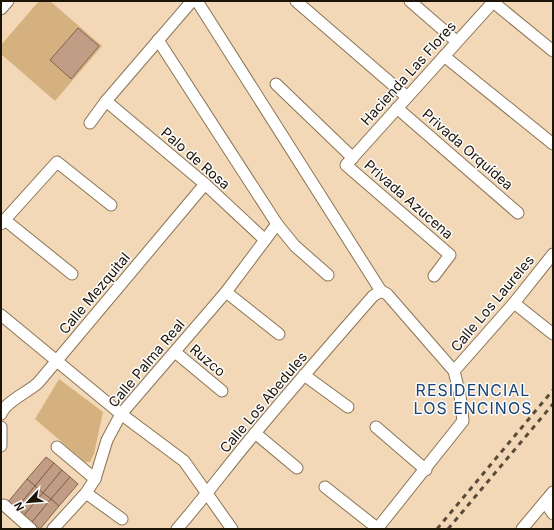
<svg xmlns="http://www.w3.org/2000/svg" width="554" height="530" font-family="Inter,sans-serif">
<rect width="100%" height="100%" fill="#f2d8b6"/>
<!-- green -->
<g fill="#d6b180">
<polygon points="39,1 50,1 102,46 55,101 1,54 1,45"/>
<polygon points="59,379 103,412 94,454 90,462 85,462 35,419"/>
</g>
<!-- building -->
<g fill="#c19d86" stroke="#82624c">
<polygon points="78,28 99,46 71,79 50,60"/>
<polygon points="46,457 54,463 35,486 27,479"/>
<polygon points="54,463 62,470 43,493 35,486"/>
<polygon points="62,470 70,477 51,499 43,493"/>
<polygon points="70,477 78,484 59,506 51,499"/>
<polygon points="27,479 35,486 16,509 8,502"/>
<polygon points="35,486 43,493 24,515 16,509"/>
<polygon points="43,493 51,499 32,522 24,515"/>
<polygon points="51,499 59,506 40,529 32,522"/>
</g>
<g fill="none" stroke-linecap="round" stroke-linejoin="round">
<!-- minor casing -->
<g stroke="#8b7454" stroke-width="13">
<g id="minor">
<polyline points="197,1 381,291"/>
<polyline points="296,1 407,97"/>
<polyline points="410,1 456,41"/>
<polyline points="493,2 553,51"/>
<polyline points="1,9 8,1"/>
<polyline points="158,40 277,224 295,246 328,275"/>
<polyline points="444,56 553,144"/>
<polyline points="276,84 353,158"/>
<polyline points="106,101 205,184 265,240"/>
<polyline points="397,108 518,213"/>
<polyline points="90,123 106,101 192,1"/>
<polyline points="5,220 72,274"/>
<polyline points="1,224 57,162 111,205"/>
<polyline points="434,276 450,255 346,165 494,1"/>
<polyline points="226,292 279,334"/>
<polyline points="514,303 553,334"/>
<polyline points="1,315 121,414 184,461 232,529"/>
<polyline points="175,352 222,391"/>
<polyline points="454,371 514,303 553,254"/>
<polyline points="304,375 348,407"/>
<path d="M 1,414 C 5,402 28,392 38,383 L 205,184"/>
<polyline points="1,427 1,446"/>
<polyline points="376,427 426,470"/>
<polyline points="255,433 297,468"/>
<polyline points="57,447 95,479"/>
<polyline points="325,487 377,528"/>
<polyline points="86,493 122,519"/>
<polyline points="545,502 553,514"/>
<polyline points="4,505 31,529"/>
<polyline points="53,529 86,493 95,479 107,440 121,414 226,292 277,224"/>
<path d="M 177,529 C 204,498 229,464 256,432 C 294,386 334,341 373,296 L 381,291 L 387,294 L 454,371 L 460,395 L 463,421 L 377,529"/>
<polyline points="522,529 553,492"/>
</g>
</g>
<!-- minor -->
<use href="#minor" stroke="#fff" stroke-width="11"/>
<!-- rail -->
<g stroke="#584b39" stroke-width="3" stroke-dasharray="5 5" stroke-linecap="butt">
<polyline points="437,529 553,390"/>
<polyline points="448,529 553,404"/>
</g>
</g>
<g text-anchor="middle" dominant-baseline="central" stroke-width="3" stroke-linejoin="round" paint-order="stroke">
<!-- street labels -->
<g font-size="14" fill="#1d1408" stroke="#fdfdfd">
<text transform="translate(408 73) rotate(-48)">Hacienda Las Flores</text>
<text transform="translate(468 149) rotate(41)">Privada Orquídea</text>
<text transform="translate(196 158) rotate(41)">Palo de Rosa</text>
<text transform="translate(409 199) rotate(41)">Privada Azucena</text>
<text transform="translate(94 293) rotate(-50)">Calle Mezquital</text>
<text transform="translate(492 303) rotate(-50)">Calle Los Laureles</text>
<text transform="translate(208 360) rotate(40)">Ruzco</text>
<text transform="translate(146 363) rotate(-50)">Calle Palma Real</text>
<text transform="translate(263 402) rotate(-50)">Calle Los Abedules</text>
</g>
<!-- quarter labels -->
<g font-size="16" letter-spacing="1" fill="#184477" stroke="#fdfdfd">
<text x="473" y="390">RESIDENCIAL<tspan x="473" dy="18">LOS ENCINOS</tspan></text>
</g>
</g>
<!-- border -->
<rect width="554" height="530" fill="none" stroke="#1d1408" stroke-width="4"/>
<!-- north arrow -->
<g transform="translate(28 502) rotate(244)" stroke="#fdfdfd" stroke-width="3" paint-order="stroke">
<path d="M0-3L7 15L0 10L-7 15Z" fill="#1d1408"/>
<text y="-6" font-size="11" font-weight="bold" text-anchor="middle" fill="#1d1408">N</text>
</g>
</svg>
